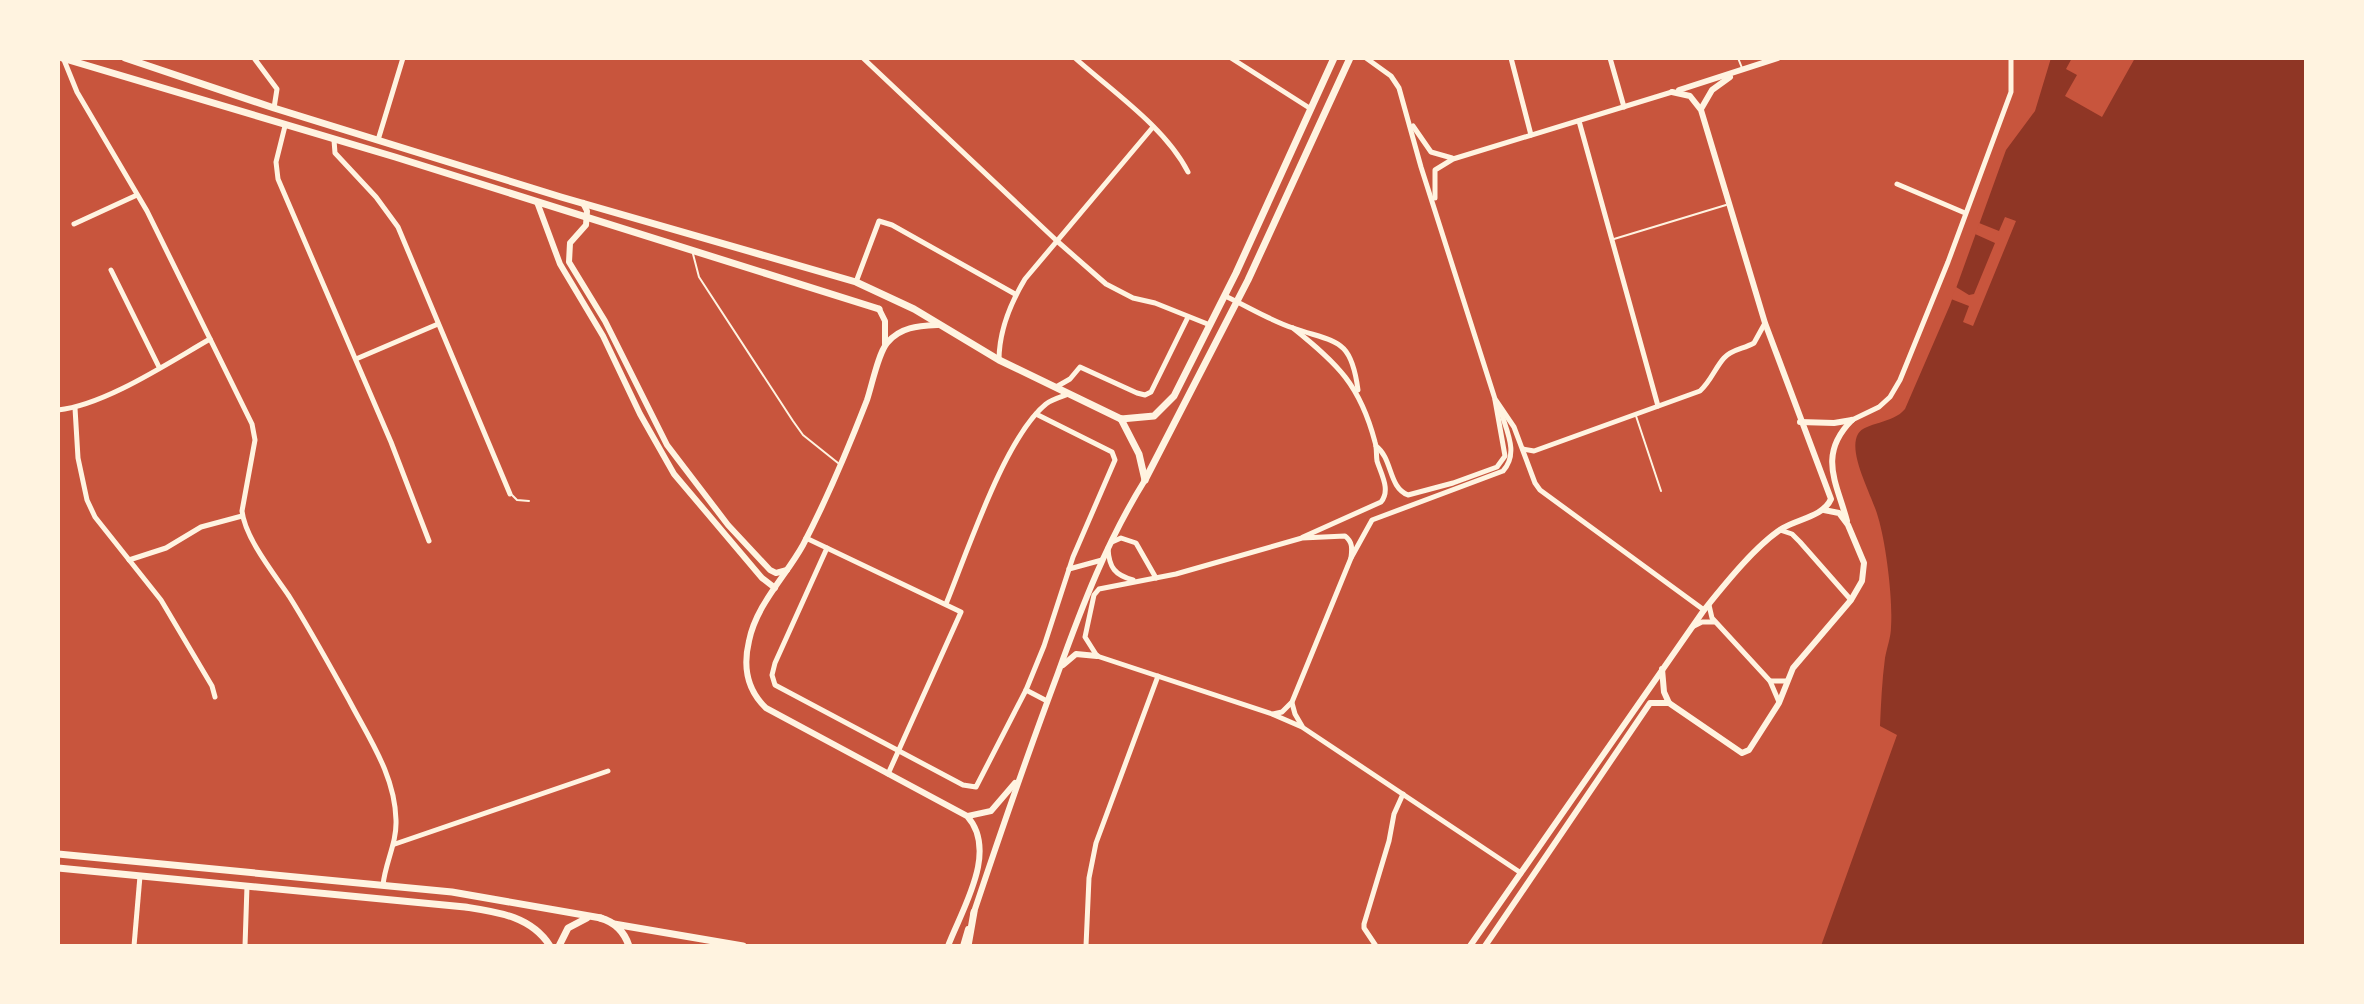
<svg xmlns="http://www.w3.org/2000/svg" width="2364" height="1004" font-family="'Titillium Web',sans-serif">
<rect width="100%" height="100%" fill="#c8553d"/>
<!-- water -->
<path fill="#8f3625" d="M 2051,58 L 2306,58 L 2306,946 L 1821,946 L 1897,735 L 1880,726 C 1881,703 1882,680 1885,658 C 1887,647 1891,637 1891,627 C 1893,600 1886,543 1878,517 C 1873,497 1847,453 1858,434 C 1865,422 1893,424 1905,409 L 1950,305 L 2006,150 L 2035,111 Z"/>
<!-- pier -->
<g fill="#c8553d">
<polygon points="2072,58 2135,58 2102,117 2065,96 2077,75 2066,69"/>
<polygon points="2005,217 2016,221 1973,326 1963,322 1969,306 1951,299 1956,287 1969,295 1974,294 1995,243 1975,234 1979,223 1999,231"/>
</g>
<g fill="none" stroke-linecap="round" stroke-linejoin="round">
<!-- service -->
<g stroke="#fff3e0" stroke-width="2">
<polyline points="1738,58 1742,68"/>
<polyline points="1614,239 1726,205"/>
<polyline points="693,254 699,277 793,421 803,435 838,463"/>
<polyline points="1636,416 1661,491"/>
<polyline points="512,495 517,500 529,501"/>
</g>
<!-- minor -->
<g stroke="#fff3e0" stroke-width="5">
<polyline points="254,58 277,89 274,108"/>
<polyline points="863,58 1057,241 1106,284 1133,298 1155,303 1210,325"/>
<path d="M 1075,58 C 1112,91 1166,128 1188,172"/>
<polyline points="1231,58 1311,109"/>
<polyline points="1366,58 1391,76 1399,88 1421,167 1495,399 1514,427 1535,483 1540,490 1704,610"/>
<polyline points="1511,58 1531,135"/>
<polyline points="1610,58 1624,107"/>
<path d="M 64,60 L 77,92 L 147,211 L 252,424 L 255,440 L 242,511 C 245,538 274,574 289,596 C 311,631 330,666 350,702 C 370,740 395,776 396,820 C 397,843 385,863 383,885"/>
<polyline points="1579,121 1658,406"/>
<polyline points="285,126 276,162 278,179 391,442 429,541"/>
<polyline points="1413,126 1431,152 1452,158"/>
<polyline points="334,140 335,153 376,197 398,227 510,494"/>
<polyline points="378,140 403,58"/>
<polyline points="1897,184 1965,213"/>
<polyline points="1435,198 1435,170 1453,159 1672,92"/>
<polyline points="74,224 137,195"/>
<polyline points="111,270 159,367"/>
<polyline points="856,282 879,221 892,225 1015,294"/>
<path d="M 1225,296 C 1247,306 1269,320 1293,328 C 1336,343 1351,337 1358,390"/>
<path d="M 1293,328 C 1338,364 1360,385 1375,442 C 1377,448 1376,454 1377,461 C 1381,474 1391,490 1381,502 L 1303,537"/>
<polyline points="356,359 438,324"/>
<path d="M 999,360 C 999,331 1010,304 1025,279 L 1153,127"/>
<polyline points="1056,387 1070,379 1080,367 1137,393 1145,395 1151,392 1188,317"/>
<polyline points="75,408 78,458 87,500 95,517 161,600 212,686 215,697"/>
<path d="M 58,410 C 105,405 168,363 210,339"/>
<polyline points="1852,420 1879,407 1890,397 1900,380 1948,262 2011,92 2011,58"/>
<path d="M 1376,446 C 1393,459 1388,487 1408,495 L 1453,483 L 1497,467 L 1505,456 L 1495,400"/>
<path d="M 1523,449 L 1534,451 L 1700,391 C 1711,381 1715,368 1724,358 C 1732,349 1744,349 1754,343 L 1765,323"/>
<polyline points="1780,530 1792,534 1800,542 1851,600"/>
<polyline points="806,538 961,612 888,774"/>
<polyline points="1112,542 1121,538 1136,543 1156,578"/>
<polyline points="827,548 775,663 772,675 775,685 963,785 976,787 1026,690 1044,646 1073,557 1115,460 1112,452 1036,414"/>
<path d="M 1108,548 C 1109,568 1115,575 1133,580"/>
<path d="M 1351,558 C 1352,549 1353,542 1345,536 L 1302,538 L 1176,574 L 1099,589 L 1094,595 L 1085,637 L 1097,656 L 1272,714 L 1302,727 L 1521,873"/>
<polyline points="129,560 166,548 201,527 242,516"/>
<polyline points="1069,569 1102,560"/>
<path d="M 946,604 C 967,553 1005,437 1046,404 C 1053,399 1061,397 1069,394"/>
<polyline points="1709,605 1712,618 1770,681 1779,702"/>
<polyline points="1694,626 1702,622 1714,622"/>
<polyline points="1770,681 1786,681"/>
<polyline points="1026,690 1047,701"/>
<polyline points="1292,703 1295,714 1302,726"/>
<path d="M 1273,714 L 1282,712 L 1292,702 L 1351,558 L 1372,520 L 1503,471 C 1520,452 1505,429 1500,408"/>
<polyline points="395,844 608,771"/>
<polyline points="134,946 140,876"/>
<polyline points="245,946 247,886"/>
<polyline points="1086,946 1089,878 1096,843 1158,676"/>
<polyline points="1376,946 1364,928 1364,924 1389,841 1394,814 1403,794"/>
</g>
<!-- tertiary -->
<g stroke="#fff3e0" stroke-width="6">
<polyline points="1679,90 1778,58"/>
<polyline points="1701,109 1712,90 1730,77"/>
<polyline points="537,202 560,264 603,336 640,414 674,474 762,578 775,588"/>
<polyline points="583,203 587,211 586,225 570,243 569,262 605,321 667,445 728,525 770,570 776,573 787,570"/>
<polyline points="879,309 885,321 885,344"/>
<path d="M 937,325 C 918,326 900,327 887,343 C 878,354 872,385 867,400 C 848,449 827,499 803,545 C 786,576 756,605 749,641 C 743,666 747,690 766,708 L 967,816 C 999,851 962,909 948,946"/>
<polyline points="1800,422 1834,423 1852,420"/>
<path d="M 1847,521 C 1837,483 1817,455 1852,420"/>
<polyline points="1063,665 1076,654 1097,656"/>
<polyline points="1662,669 1664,692 1669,703"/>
<polyline points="968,816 991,811 1015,783"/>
<path d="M 973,915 C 1000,834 1028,753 1058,673 C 1082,606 1107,541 1145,480"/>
<polyline points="963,946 968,929"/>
<path d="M 1470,946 L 1704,610 C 1725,584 1756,545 1783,528 C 1798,519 1824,516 1831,499 L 1765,323 L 1701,110 L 1690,96 L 1672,92"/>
<polyline points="1485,946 1650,703 1669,703 1742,753 1749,750 1779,703 1793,668 1851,600 1862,581 1864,563 1848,525 1839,513 1824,510"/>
</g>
<!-- secondary -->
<g stroke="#fff3e0" stroke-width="7">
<polyline points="58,854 452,892 601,918"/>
<path d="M 58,868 L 465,907 C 497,912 531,916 550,946"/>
<path d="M 600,918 C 615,922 624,931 629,946"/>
<polyline points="614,924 743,946"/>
<polyline points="559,946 568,928 587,918"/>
<polyline points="968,946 974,912"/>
</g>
<!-- primary -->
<g stroke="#fff3e0" stroke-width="7">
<polyline points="62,58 395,157 879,309"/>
<polyline points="125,58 274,108 561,197 856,282 914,309 999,360 1121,419 1154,416 1174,396 1236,273 1334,58"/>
<polyline points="1121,419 1139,454 1145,480"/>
<polyline points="1145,480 1248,280 1350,58"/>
</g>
</g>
<!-- border -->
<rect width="2364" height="1004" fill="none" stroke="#fff3e0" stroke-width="120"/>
</svg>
